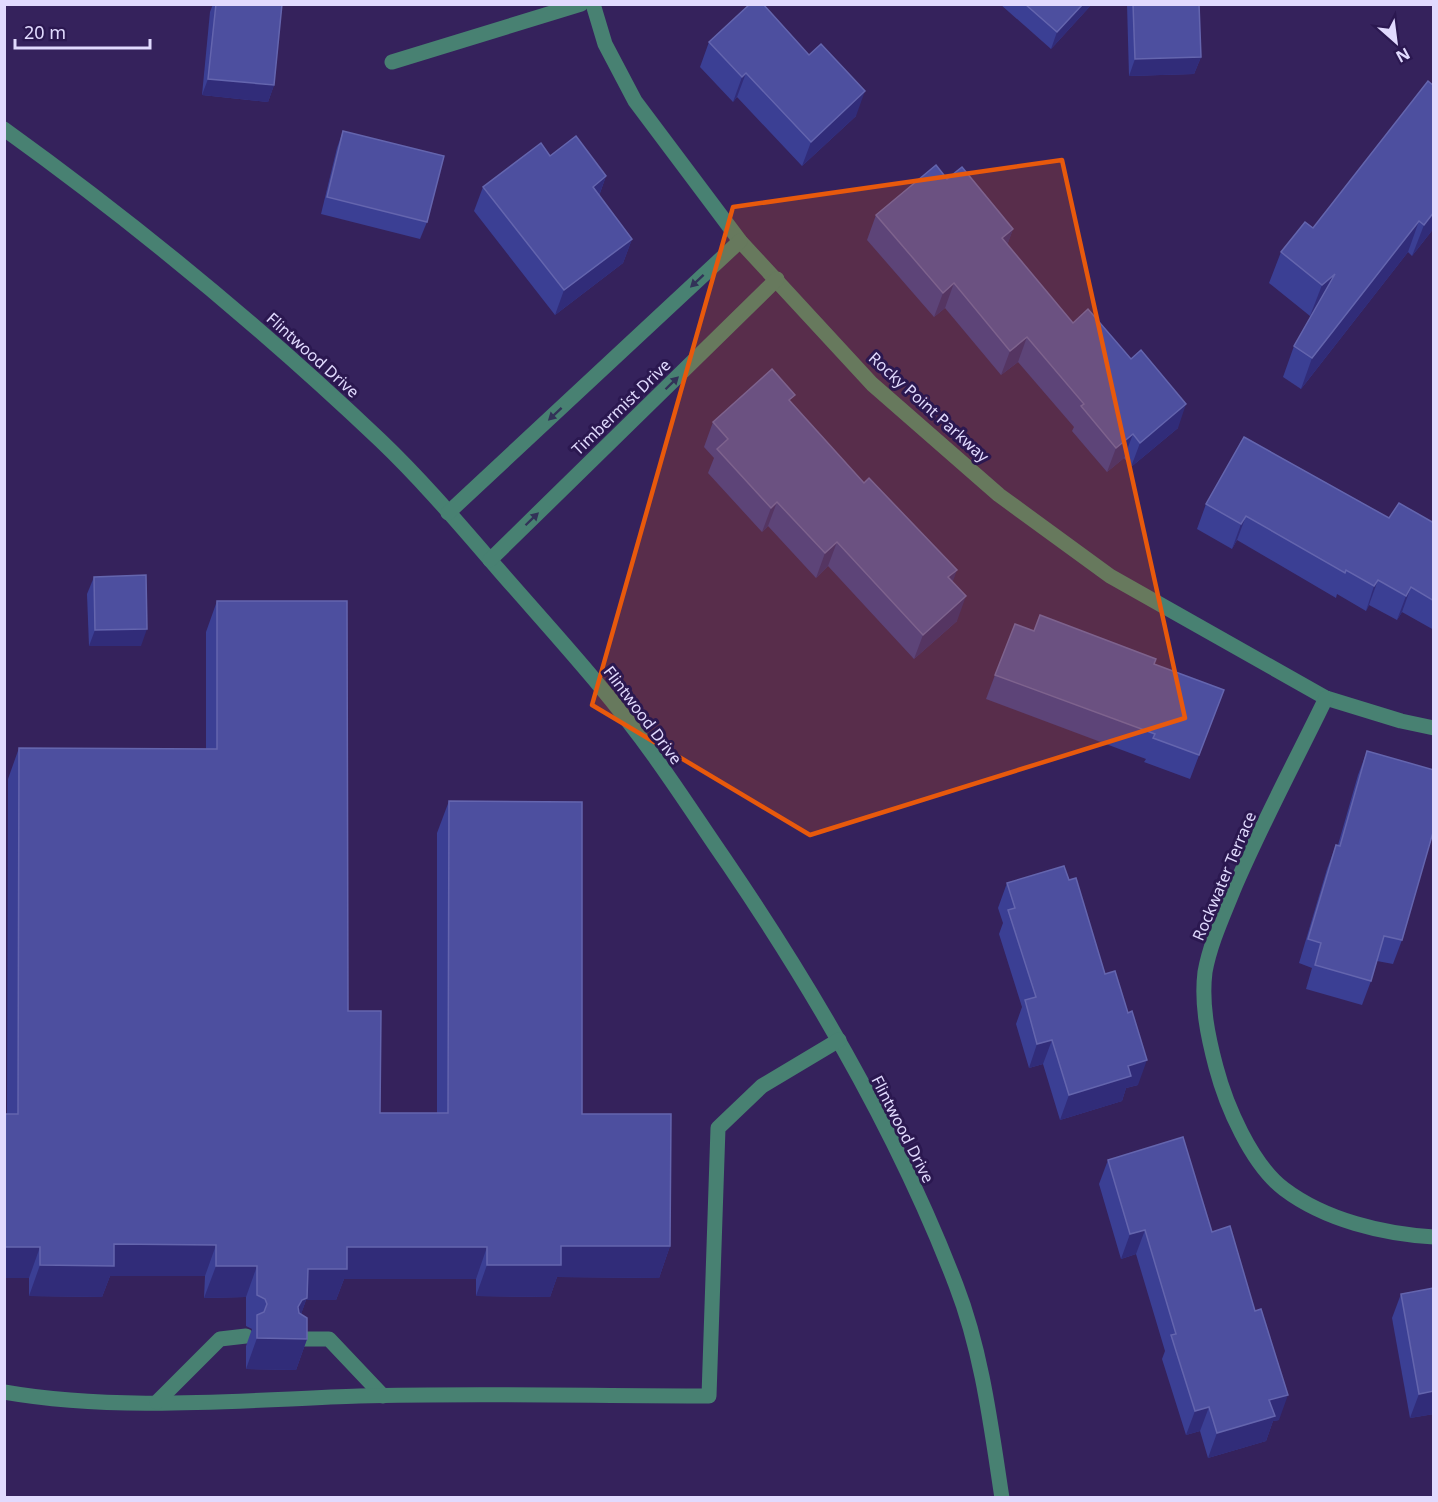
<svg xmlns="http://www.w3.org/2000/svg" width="1438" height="1502" font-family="'Noto Sans',sans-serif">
<rect width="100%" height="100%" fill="#35225c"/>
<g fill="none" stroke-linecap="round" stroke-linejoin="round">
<!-- minor -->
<g stroke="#488172" stroke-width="15">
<polyline points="593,4 605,44 635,101 740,241 872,384 999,495 1110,576 1326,698 1401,721 1434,728"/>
<polyline points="392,62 581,4"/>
<path d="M 4,129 C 136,224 262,328 380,440 C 422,480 460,525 498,569 C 551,630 607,690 654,756 C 680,792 703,828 728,864 C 817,995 899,1136 956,1285 C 982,1352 991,1426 1002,1498"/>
<polyline points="448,513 740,241"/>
<polyline points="490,560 777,279"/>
<path d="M 1326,698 C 1295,762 1261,825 1233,891 C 1223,916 1210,944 1205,972 C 1201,1004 1208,1037 1216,1067 C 1226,1105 1251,1164 1284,1189 C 1325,1220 1383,1234 1434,1237"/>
<polyline points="296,1339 329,1339 383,1396"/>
<path d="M 4,1392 C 118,1412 243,1400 359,1396 C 475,1393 592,1396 709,1396 L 718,1128 L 762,1086 L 839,1040"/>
<polyline points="157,1402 220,1339 246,1336"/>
</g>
</g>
<!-- wall -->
<g fill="#3b3f94">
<polygon points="213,4 282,4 274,85 268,102 202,95 210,12"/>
<polygon points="1000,4 1092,4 1051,49"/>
<polygon points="1127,4 1199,4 1201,57 1194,74 1129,76"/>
<polygon points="709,42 856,116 802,166 737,97 733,102 700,67"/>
<polygon points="1434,86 1434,228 1412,256 1408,252 1301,389 1283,377 1294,346 1312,315 1310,316 1269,283 1281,252 1313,228"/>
<polygon points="343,131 427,222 420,239 321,214 337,148"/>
<polygon points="550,156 606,176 599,196 632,239 623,263 555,315 474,211 483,187"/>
<polygon points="947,179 1013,229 1007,245 1073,323 1178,428 1131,467 1124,458 1107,472 1072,431 1074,427 1018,362 1001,375 945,308 934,317 867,240 876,215"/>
<polygon points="792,403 953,582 957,621 914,659 828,566 816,578 768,526 762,532 708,473 714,458 704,447 713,422"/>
<polygon points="1206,504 1389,518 1434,523 1434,630 1402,612 1397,620 1369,605 1366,611 1337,594 1336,598 1237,540 1232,549 1197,529"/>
<polygon points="94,577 141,646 89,646 87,594"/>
<polygon points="217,601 380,1113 437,1113 437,833 449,801 582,1114 670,1246 659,1278 557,1277 550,1297 476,1296 476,1279 344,1279 336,1300 306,1300 301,1314 307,1339 296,1370 246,1369 246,1346 252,1329 246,1326 246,1297 204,1298 205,1276 110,1276 102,1297 29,1296 29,1278 4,1278 4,1114 7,1114 8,779 19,748 206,749 206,632"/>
<polygon points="1034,631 1154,664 1224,690 1190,779 1144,762 1146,759 986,699 995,675"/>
<polygon points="1367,751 1402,940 1393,964 1377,961 1371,981 1362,1005 1306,989 1312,968 1299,963 1327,869 1336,845 1338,845 1358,775"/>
<polygon points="1007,883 1138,1085 1126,1088 1122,1101 1060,1120 1043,1064 1029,1068 1016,1024 1022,1007 999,934 1003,923 998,908"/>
<polygon points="1108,1160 1212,1232 1279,1420 1273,1421 1266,1441 1208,1458 1200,1431 1186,1435 1162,1359 1165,1351 1136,1254 1121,1259 1099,1184"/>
<polygon points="1401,1294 1434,1414 1410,1418 1392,1318"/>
</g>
<!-- shaded-wall -->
<g fill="#312c79">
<polygon points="1083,4 1092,4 1051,49 1057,32"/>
<polygon points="1201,57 1194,74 1129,76 1135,59"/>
<polygon points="746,73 737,97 733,102 742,77"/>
<polygon points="208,79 274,85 268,102 202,95"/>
<polygon points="865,91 856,116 802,166 811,142"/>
<polygon points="606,176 597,201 593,187"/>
<polygon points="1434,212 1434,228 1412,256 1424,225"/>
<polygon points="1419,221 1408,252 1301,389 1312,358"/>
<polygon points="1013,229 1004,254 1002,238"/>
<polygon points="632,239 623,263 555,315 564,290"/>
<polygon points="1335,274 1324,305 1310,316 1322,285"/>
<polygon points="954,283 945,308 934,317 943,293"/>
<polygon points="1027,337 1018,362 1001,375 1010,351"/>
<polygon points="1186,404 1178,428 1131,467 1140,443"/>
<polygon points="1133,434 1124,458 1107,472 1116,448"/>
<polygon points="777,502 768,526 762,532 771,508"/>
<polygon points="1246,516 1237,540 1232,549 1241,524"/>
<polygon points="837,542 828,566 816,578 825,553"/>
<polygon points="957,570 948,595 948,577"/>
<polygon points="1378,580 1369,605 1366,611 1374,586"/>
<polygon points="1411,587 1402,612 1397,620 1406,596"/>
<polygon points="966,596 957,621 914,659 923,635"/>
<polygon points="147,629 141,646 89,646 95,630"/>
<polygon points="1052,1040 1043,1064 1029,1068 1037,1044"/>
<polygon points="1147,1060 1138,1085 1126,1088 1122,1101 1060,1120 1069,1095 1128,1066"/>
<polygon points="1145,1230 1136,1254 1121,1259 1130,1234"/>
<polygon points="114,1244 216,1245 205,1276 110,1276 102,1297 29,1296 40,1265"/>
<polygon points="561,1246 670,1246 659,1278 557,1277 550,1297 476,1296 487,1265"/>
<polygon points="4,1247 40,1247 29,1278 4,1278"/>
<polygon points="347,1247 487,1247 476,1279 344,1279 336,1300 306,1300 296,1329 291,1331 308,1269"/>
<polygon points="216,1266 257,1266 246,1297 204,1298"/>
<polygon points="257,1338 307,1339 296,1370 246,1369"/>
<polygon points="1434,1391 1434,1414 1410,1418 1419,1394"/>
<polygon points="1288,1395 1279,1420 1273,1421 1266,1441 1208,1458 1217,1433 1269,1400"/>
<polygon points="1209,1407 1200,1431 1186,1435 1195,1411"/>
</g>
<!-- building -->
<g fill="#4d4f9f" stroke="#6465ae" stroke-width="1.5">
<polygon points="216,4 282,4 274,85 208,79"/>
<polygon points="750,4 763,4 809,55 821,44 865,91 811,142 746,73 742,77 709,42"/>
<polygon points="1025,4 1083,4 1057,32"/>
<polygon points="1133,4 1199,4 1201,57 1135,59"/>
<polygon points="1428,81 1434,86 1434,212 1424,225 1419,221 1312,358 1294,346 1335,274 1322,285 1281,252 1305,222 1313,228"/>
<polygon points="343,131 444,156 427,222 327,197"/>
<polygon points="576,136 606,176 593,187 632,239 564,290 483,187 541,143 550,156"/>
<polygon points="936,165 947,179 962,167 1013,229 1002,238 1073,323 1088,309 1131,359 1141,350 1186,404 1140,443 1133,434 1116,448 1081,406 1084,404 1027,337 1010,351 954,283 943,293 876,215"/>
<polygon points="772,369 795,395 789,400 864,483 869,478 957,570 948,577 966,596 923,635 837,542 825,553 777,502 771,508 717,449 728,439 713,422"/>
<polygon points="1244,437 1389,518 1399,503 1434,523 1434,601 1411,587 1406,596 1378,580 1374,586 1346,570 1345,573 1246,516 1241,524 1206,504"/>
<polygon points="146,575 147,629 95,630 94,577"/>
<polygon points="217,601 347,601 348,1011 381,1011 380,1113 448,1113 449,801 582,802 582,1114 671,1114 670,1246 561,1246 561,1265 487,1265 487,1247 347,1247 347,1269 308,1269 307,1298 302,1300 298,1307 299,1313 307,1318 307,1339 257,1338 257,1315 264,1312 267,1304 265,1299 257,1295 257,1266 216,1266 216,1245 114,1244 114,1266 40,1265 40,1247 4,1247 4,1114 18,1114 19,748 217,749"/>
<polygon points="1040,615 1156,659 1154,664 1224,690 1199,755 1153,738 1155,734 995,675 1015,624 1034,631"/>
<polygon points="1367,751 1434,770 1434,829 1402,940 1384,936 1371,981 1315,965 1321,943 1308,939 1336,845 1340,846"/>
<polygon points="1064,866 1069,880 1076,878 1105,974 1115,971 1128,1013 1132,1011 1147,1060 1128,1066 1131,1076 1069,1095 1052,1040 1037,1044 1025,1000 1036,997 1008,910 1015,908 1007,883"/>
<polygon points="1183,1137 1212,1232 1230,1226 1255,1311 1261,1309 1288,1395 1269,1400 1275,1416 1217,1433 1209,1407 1195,1411 1171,1335 1176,1334 1145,1230 1130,1234 1108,1160"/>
<polygon points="1434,1288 1434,1391 1419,1394 1401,1294"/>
</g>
<!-- one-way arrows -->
<defs><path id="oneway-solid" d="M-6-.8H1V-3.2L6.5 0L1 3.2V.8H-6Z" transform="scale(1.5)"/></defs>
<g fill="#323258">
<use href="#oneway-solid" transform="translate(697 281) rotate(137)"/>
<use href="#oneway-solid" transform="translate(672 383) rotate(-44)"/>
<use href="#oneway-solid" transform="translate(555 414) rotate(137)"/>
<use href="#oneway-solid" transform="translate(532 519) rotate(-44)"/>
</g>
<!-- marked area -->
<path fill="#e8590c" fill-opacity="0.2" stroke="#e8590c" stroke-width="4.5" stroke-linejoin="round" d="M 1062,160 L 1185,718 L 810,835 L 592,705 L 733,207 Z"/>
<g text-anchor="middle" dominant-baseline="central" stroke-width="6" stroke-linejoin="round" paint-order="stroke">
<!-- street labels -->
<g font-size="16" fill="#e1dafe" stroke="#2b1850">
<text transform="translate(313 355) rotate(42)">Flintwood Drive</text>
<text transform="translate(621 407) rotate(-44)">Timbermist Drive</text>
<text transform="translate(929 407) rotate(42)">Rocky Point Parkway</text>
<text transform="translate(643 715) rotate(53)">Flintwood Drive</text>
<text transform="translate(1224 876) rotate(-67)">Rockwater Terrace</text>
<text transform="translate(903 1129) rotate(63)">Flintwood Drive</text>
</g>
</g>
<!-- border -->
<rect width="1438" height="1502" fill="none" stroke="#e1dafe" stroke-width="12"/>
<!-- north arrow -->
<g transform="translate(1396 42) rotate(152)" stroke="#2b1850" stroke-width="4.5" paint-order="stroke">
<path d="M0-4.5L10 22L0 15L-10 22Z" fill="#e1dafe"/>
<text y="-9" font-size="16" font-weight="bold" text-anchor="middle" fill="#e1dafe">N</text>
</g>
<!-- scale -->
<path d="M15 39v9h135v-9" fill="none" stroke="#e1dafe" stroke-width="3"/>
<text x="24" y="39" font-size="18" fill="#e1dafe" stroke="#2b1850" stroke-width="4.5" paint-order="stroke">20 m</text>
</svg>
